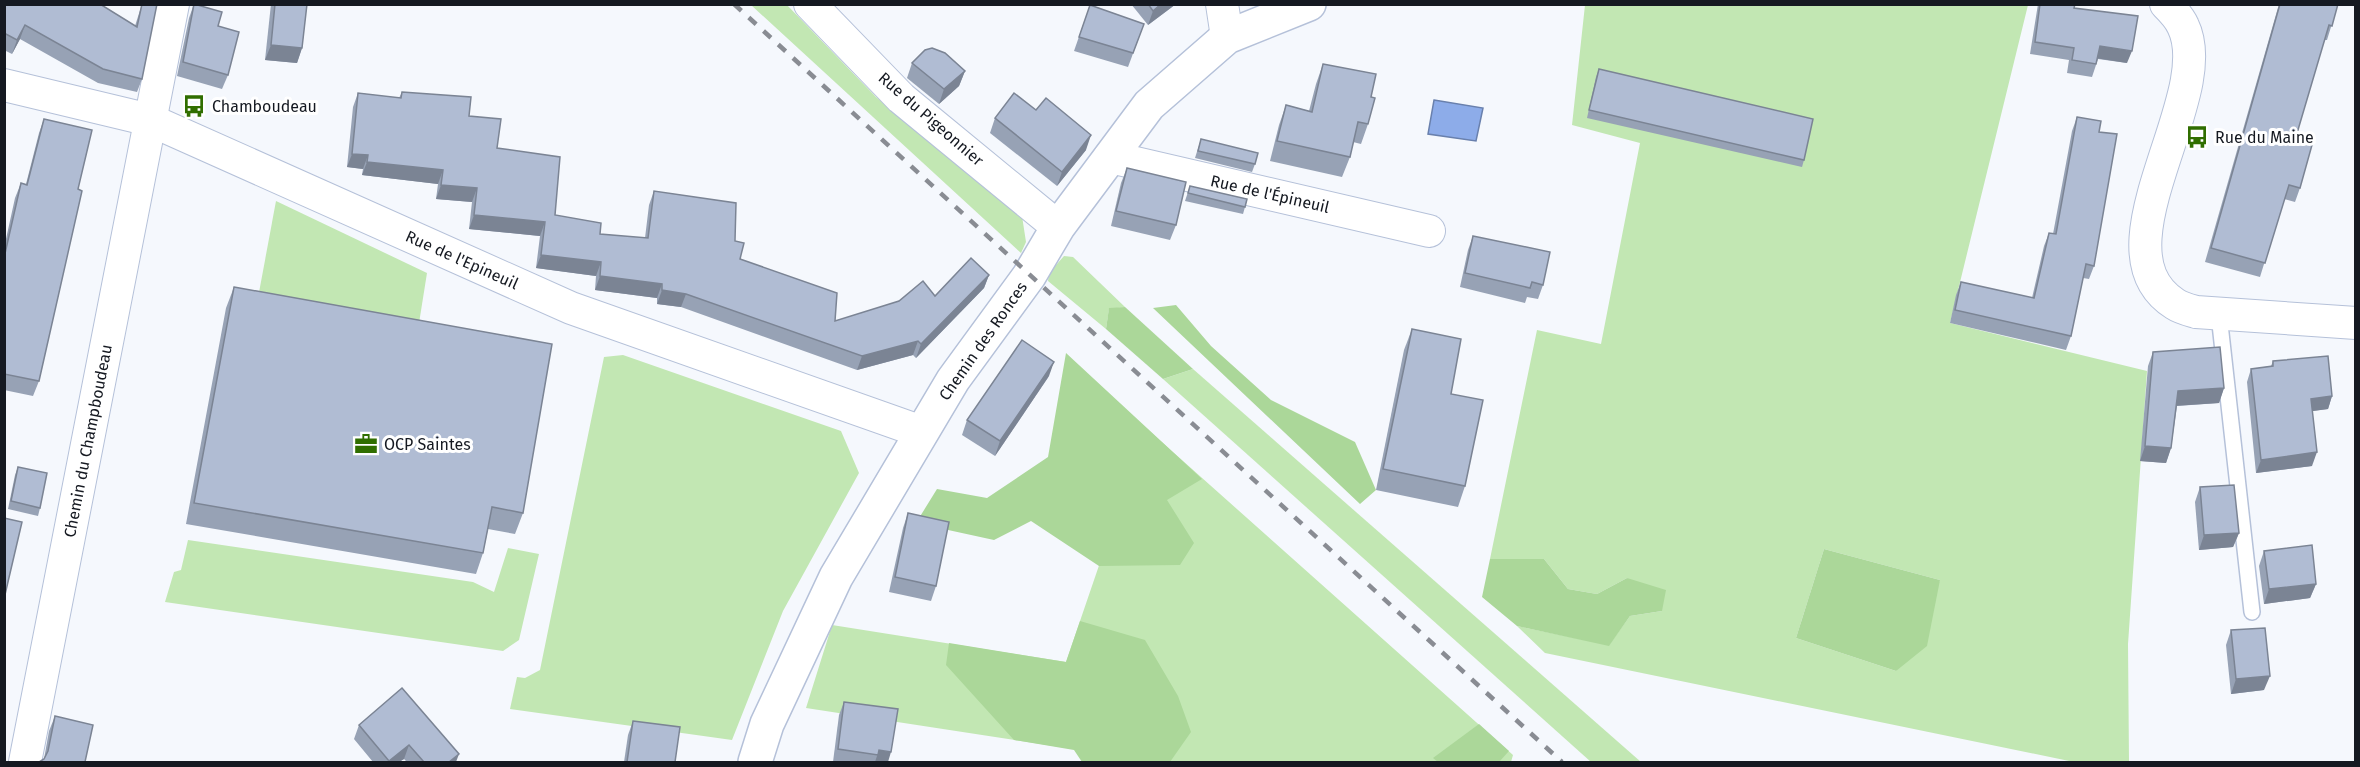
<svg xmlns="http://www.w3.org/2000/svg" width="2360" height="767" font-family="'Fira Sans',sans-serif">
<rect width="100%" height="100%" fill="#f5f8fd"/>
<!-- green -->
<g fill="#c2e7b3" fill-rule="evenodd">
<polygon points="751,5 787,5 876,97 1022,216 1026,242 1021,253"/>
<path d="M 1585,5 L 2028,5 L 1950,323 L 2147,371 L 2128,644 L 2129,762 L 2074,762 L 1545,653 L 1517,626 L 1609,645 L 1630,616 L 1662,611 L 1627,578 L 1597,594 L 1568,589 L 1544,559 L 1490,559 L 1537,330 L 1601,344 L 1640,143 L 1572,125 ZM 1824,549 L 1940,580 L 1896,671 L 1796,638 Z"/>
<polygon points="276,201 427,273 416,342 255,314"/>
<polygon points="1064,256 1073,257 1125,307 1109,309 1106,329 1048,281 1049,273"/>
<polygon points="623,355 841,431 859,473 783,611 732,740 510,709 517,677 525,678 540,670 604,357"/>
<polygon points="1193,369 1641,762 1591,762 1163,379"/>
<polygon points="1146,428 1513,755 1511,762 1158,762 806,708 832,625 1066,662"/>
<polygon points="188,540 473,582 494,592 508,548 539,554 519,640 503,651 165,602 174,572 181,570"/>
</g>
<!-- forest -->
<g fill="#abd799">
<polygon points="1176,305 1211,346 1271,400 1355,442 1376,490 1360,504 1153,308"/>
<polygon points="1125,307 1193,369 1163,379 1106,329 1109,308"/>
<polygon points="1066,353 1202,479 1167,500 1194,543 1180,565 1099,566 1031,521 994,540 916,523 937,489 987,498 1048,457"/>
<polygon points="1824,549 1940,580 1927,646 1896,671 1796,638"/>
<polygon points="1490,559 1544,559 1568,589 1597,594 1627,578 1666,590 1662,611 1630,616 1609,646 1517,626 1482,597"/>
<polygon points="1080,621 1145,640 1178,696 1191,732 1170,762 1082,762 1074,750 1014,740 946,665 949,643 1066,662"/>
<polygon points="1479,724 1509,751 1499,762 1438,762 1433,758"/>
</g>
<!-- water -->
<polygon fill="#8dace9" stroke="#6980ad" stroke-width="1.5" points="1434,100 1483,108 1476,141 1428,134"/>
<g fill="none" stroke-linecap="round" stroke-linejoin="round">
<!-- service casing -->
<g stroke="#b5c1d9" stroke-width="18">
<polyline id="service" points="2219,315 2252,612"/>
</g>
<!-- minor casing -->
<g stroke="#b5c1d9" stroke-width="34">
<g id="minor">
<polyline points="810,4 901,98 1058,227"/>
<polyline points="1222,4 1227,37"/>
<path d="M 2166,4 C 2172,10 2180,19 2183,26 C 2218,97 2090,250 2175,304 C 2181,308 2189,310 2196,312 L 2356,323"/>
<polyline points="4,85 150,120 571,308 922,432"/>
<polyline points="1110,157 1429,231"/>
<polyline points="25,762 173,4"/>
</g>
</g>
<!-- tertiary casing -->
<g stroke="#b5c1d9" stroke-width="36">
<polyline id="tertiary" points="755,762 767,724 836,577 953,380 1029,276 1058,227 1149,105 1227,37 1309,4"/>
</g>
<!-- service -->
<use href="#service" stroke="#fff" stroke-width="15"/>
<!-- minor -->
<use href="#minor" stroke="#fff" stroke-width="32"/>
<!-- tertiary -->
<use href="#tertiary" stroke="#fff" stroke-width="33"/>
<!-- rail -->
<polyline stroke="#898c93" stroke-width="4.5" stroke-dasharray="10 10" stroke-linecap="butt" points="734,4 1562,762"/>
</g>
<!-- wall -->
<g fill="#97a2b5">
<polygon points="4,4 135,26 142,4 142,79 137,92 98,83 20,39 12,54 4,50"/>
<polygon points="194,4 218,26 228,75 222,89 177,76 189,18"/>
<polygon points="271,4 307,4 302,48 297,63 265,60"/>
<polygon points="1131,4 1176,4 1148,25"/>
<polygon points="2038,4 2075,4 2074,8 2127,63 2098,59 2092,77 2067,73 2069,60 2030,54"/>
<polygon points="2279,4 2338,4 2327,40 2324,40 2295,140 2300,188 2295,202 2284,199 2260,277 2205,262"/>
<polygon points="1090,5 1144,24 1128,67 1074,51"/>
<polygon points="912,63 965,71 959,86 939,104 907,78"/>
<polygon points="1323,64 1371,97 1368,124 1361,144 1353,142 1350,157 1342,177 1270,161 1279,125 1286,105 1309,111 1316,84"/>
<polygon points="1599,69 1804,160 1802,167 1587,118 1596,77"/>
<polygon points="402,92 469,116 555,215 600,234 645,238 649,205 654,191 735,241 740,259 835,321 935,296 989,275 984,288 916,358 913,355 857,370 681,307 657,304 657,298 595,290 596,276 536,268 540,236 469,229 472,202 436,199 438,184 362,175 363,169 347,167 353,107 358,93 399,98"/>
<polygon points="2077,117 2099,132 2094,266 2089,279 2083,278 2071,336 2066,350 1950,323 1956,295 1961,282 2032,298 2044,246 2049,233 2053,234 2072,131"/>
<polygon points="995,118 1086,150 1057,186 990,133"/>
<polygon points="44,119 78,189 39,381 33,396 4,390 4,248 15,198 21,183 26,184 39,133"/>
<polygon points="1201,139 1255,164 1252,172 1195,158"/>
<polygon points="1127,168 1176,225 1170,240 1111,226 1121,183"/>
<polygon points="1190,186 1245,207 1243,214 1185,201"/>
<polygon points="1473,236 1543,285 1538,299 1527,297 1525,303 1460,287 1468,250"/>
<polygon points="234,287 523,513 515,534 488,529 483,553 476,574 186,524 226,308"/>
<polygon points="1412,329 1451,394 1465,486 1458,507 1376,490 1404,350"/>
<polygon points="2153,352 2224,388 2219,403 2177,406 2171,448 2166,463 2140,461 2148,366"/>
<polygon points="2273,361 2332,396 2328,409 2312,411 2312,466 2256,473 2247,382 2251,369 2271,366"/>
<polygon points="1049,376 995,456 962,435 967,420"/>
<polygon points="18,467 40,508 38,516 8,509 15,475"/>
<polygon points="2200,487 2239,533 2233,547 2199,550 2195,502"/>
<polygon points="908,513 936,586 931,601 889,592 903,528"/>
<polygon points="2264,551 2316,584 2310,598 2264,604 2259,566"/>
<polygon points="2231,630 2264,690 2231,694 2226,645"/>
<polygon points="844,702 888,762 833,762 839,715"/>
<polygon points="55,716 85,762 44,759 49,731"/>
<polygon points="633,721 675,762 624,762 628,735"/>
<polygon points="359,725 456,762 407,762 404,759 399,762 373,762 354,739"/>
</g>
<!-- shaded-wall -->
<g fill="#7b8494">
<polygon points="1161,4 1176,4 1148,25 1153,11"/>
<polygon points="25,25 20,39 12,54 17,40"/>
<polygon points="271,45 302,48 297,63 265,60"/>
<polygon points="2100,46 2132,51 2127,63 2095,58"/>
<polygon points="965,71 959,86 939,104 944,89"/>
<polygon points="1091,135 1086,150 1057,186 1062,172"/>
<polygon points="352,154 368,155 363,169 347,167"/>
<polygon points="367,162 443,170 438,184 362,175"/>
<polygon points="441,185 477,188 472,202 436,199"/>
<polygon points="474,215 545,222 540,236 469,229"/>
<polygon points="541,255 601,262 596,276 536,268"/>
<polygon points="989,275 984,288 916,358 921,344"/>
<polygon points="600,276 662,284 657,298 595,290"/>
<polygon points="662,290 686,294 681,307 657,304"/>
<polygon points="918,341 913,355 857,370 862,356"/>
<polygon points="1054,362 1049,376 995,456 1000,441"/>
<polygon points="2224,388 2219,403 2173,406 2178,391"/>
<polygon points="2332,396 2328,409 2306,412 2311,399"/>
<polygon points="2145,446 2171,448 2166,463 2140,461"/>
<polygon points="2317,452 2312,466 2256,473 2261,460"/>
<polygon points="2239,533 2233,547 2199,550 2204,535"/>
<polygon points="2316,584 2310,598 2264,604 2269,589"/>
<polygon points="2270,676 2264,690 2231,694 2236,679"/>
<polygon points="409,745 404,759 399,762 388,762"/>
<polygon points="879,750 891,752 888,762 875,762"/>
<polygon points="459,754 456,762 449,762"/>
</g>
<!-- building -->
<g fill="#b0bcd3" stroke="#7b8494" stroke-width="1.5">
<polygon points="4,4 100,4 137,27 142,4 157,4 142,79 103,69 25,25 17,40 4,33"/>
<polygon points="194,4 222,12 218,26 239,32 228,75 183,62"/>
<polygon points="275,4 307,4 302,48 271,45"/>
<polygon points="1148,4 1161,4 1153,11"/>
<polygon points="2040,4 2075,4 2074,8 2138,16 2132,51 2100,46 2096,64 2072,60 2074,48 2035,42"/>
<polygon points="2280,4 2338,4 2332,26 2329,25 2295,140 2312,145 2300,188 2289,185 2265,263 2211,248"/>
<polygon points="1090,5 1144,24 1133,53 1079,37"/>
<polygon points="932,48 945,53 965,71 944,89 912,63 925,50"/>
<polygon points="1323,64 1376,74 1371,97 1375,98 1368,124 1358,122 1350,157 1277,141 1286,105 1312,112"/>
<polygon points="1599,69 1813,119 1804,160 1589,110"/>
<polygon points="402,92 471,97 469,116 501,119 497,148 560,157 555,215 601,223 600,234 648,238 654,191 736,203 735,241 744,243 740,259 837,293 835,321 899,301 923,281 935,296 971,258 989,275 921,344 918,341 862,356 686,294 662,290 662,284 600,276 601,262 541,255 545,222 474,215 477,188 441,185 443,170 367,162 368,155 352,154 358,93 401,98"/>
<polygon points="1014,93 1036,110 1046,98 1091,135 1062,172 995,118"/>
<polygon points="2077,117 2101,121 2099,132 2117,134 2094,266 2086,264 2071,336 1955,310 1961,282 2034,298 2049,233 2056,234"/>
<polygon points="44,119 92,130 78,189 82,191 39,381 4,374 4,258 21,183 27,185"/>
<polygon points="1201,139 1258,153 1255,164 1198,151"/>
<polygon points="1127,168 1186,182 1176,225 1116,211"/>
<polygon points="1190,186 1247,199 1245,207 1188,193"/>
<polygon points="1473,236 1550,252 1543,285 1532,282 1530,288 1465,273"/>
<polygon points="234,287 552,344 523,513 492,507 483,553 194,503"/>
<polygon points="1412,329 1461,339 1451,394 1483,400 1465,486 1383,469"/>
<polygon points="1022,340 1054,362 1000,441 967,420"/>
<polygon points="2220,347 2224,388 2178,391 2171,448 2145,446 2153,352"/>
<polygon points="2328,356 2332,396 2311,399 2317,452 2261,460 2251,369 2273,366 2273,361"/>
<polygon points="18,467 47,473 40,508 11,501"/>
<polygon points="2234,485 2239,533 2204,535 2200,487"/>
<polygon points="908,513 949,522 936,586 895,577"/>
<polygon points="4,518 22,522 4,599"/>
<polygon points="2312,545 2316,584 2269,589 2264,551"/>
<polygon points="2265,628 2270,676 2236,679 2231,630"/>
<polygon points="402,688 459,754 449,762 424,762 409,745 389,761 359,725"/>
<polygon points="844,702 898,709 891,752 879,750 878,755 838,749"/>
<polygon points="55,716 93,725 85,762 39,762 44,759 48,751"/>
<polygon points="633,721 680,727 675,762 627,762"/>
</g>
<!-- icons -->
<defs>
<g id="bus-bare" transform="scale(1.8)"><path d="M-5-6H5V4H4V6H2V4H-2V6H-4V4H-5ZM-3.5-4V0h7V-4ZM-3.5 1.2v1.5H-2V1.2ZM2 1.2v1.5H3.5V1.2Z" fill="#306e00" stroke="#fff" stroke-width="2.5" paint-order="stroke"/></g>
<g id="office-bare" transform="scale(1.8)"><path d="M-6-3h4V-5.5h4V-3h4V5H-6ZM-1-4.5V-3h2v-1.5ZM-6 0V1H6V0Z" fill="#306e00" stroke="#fff" stroke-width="2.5" paint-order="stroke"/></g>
</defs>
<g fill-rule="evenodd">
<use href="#bus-bare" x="194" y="106"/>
<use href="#bus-bare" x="2197" y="137"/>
<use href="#office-bare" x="366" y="444"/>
</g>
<g text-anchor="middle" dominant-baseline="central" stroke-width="6" stroke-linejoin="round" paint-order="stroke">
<!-- poi labels -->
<g font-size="16" fill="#151921" stroke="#fff" text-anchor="start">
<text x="212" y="106">Chamboudeau</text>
<text x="2215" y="137">Rue du Maine</text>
<text x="384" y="444">OCP Saintes</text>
</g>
<!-- street labels -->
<g font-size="16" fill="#151921" stroke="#fff">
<text transform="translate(931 119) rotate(41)">Rue du Pigeonnier</text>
<text transform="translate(1270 194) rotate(13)">Rue de l'Épineuil</text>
<text transform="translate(462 260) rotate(24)">Rue de l'Epineuil</text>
<text transform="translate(983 341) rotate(-55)">Chemin des Ronces</text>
<text transform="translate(88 441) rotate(-79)">Chemin du Champboudeau</text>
</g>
</g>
<!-- border -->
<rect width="2360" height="767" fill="none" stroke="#151921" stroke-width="12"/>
</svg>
